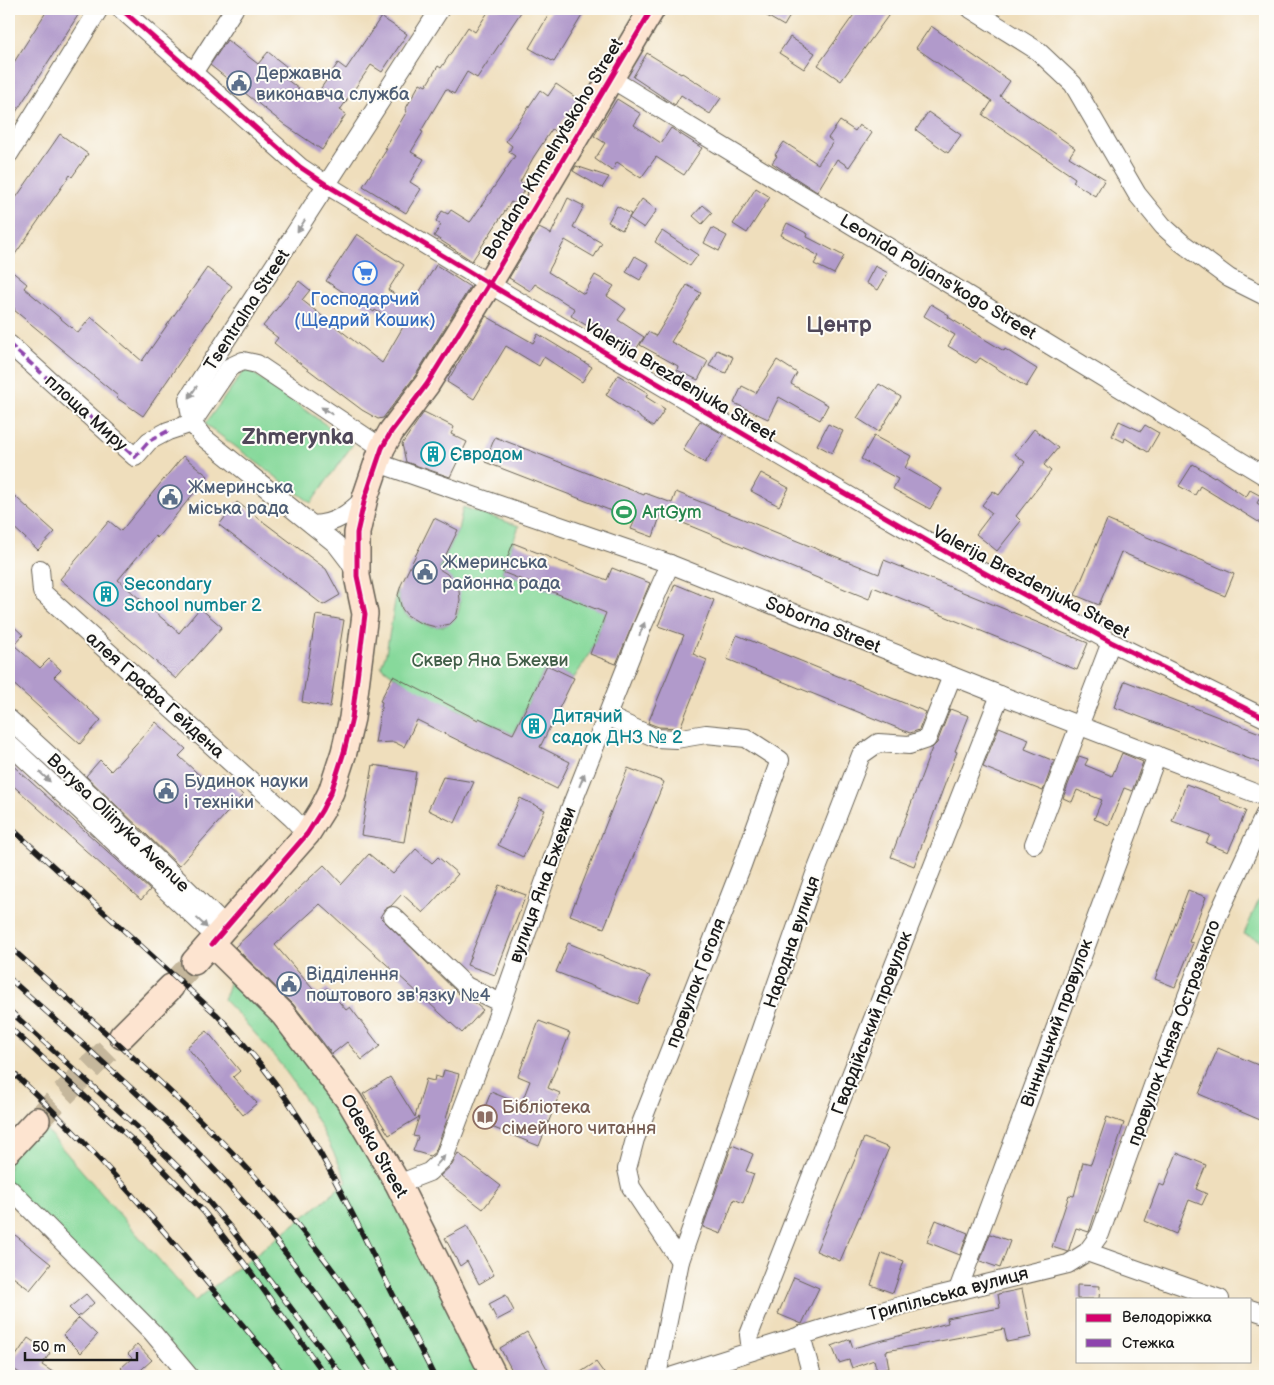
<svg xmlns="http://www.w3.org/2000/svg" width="1274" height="1385" font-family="'Balsamiq Sans',sans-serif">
<rect width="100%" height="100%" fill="#fdfcf7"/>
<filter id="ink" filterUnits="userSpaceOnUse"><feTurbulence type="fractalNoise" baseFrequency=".02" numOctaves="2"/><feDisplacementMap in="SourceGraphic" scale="10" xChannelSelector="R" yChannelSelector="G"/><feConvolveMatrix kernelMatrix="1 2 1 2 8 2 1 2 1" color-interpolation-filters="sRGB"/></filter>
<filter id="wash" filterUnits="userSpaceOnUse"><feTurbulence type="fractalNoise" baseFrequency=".0096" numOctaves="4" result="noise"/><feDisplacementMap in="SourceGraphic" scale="20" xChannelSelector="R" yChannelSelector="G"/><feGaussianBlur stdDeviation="1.12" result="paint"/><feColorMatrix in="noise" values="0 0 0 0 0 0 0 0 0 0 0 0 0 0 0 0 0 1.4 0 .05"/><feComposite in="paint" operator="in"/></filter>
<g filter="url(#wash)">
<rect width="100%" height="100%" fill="#efdebc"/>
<!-- green -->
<g fill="#87d99b" stroke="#527a5c">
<polygon points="246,368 353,444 311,503 205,424"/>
<path d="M 463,507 L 519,526 L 502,572 L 606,612 L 590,654 L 574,678 L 547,665 L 513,734 C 471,713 417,696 381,666 L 386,653 L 397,590 C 399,596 399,603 402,609 C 405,615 411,619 417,621 C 462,644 475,591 439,569 L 458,530 Z"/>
<polygon points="1259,900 1265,902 1265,943 1244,934"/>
<path d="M 234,966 L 313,1051 L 494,1376 L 189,1376 L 9,1188 L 9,1150 L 42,1125 L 195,1301 L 310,1212 L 347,1181 C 332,1149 317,1118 298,1089 C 277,1057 251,1028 224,1000 Z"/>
</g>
<g id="blocks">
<!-- building -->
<g fill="#b19acb">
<polygon points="48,9 82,9 9,123 9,70"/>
<polygon points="490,9 523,9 477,78 467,72 454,94 446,89 421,131 423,132 411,152 424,159 410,182 421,189 406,213 363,186 387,149 385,148 407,111 405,110 420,83 426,86 438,66 441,68 468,27 475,32"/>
<polygon points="552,9 586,9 554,62 529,48"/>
<polygon points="755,9 794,9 784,26"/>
<polygon points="858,9 893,9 841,81 818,65"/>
<polygon points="381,17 407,34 382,72 371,65 340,110 346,114 322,150 285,125 210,65 227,40 258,64 268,52 287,67 281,75 313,100 338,63 346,69"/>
<polygon points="931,26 1010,81 1000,96 1075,148 1069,157 1105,179 1095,196 1073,182 1075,178 983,115 992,101 916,48"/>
<polygon points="790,37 815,53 804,69 779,53"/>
<polygon points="647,53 681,74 682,73 721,98 710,114 681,95 675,105 633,77"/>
<polygon points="556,84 578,99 555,132 552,129 533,158 520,182 527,186 515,204 511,202 472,261 434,236 441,225 436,221 442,211 448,214 451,210 470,222 471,221 515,156 509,152 512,146 506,141 540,90 548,96"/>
<polygon points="617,99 641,114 634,125 661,143 671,128 702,148 684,175 656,157 641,178 617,162 612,171 595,159 605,143 594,136"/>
<polygon points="928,112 961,135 948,153 916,130"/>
<polygon points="840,121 855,131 859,125 872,133 849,167 837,159 817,192 772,163 777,156 775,155 784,142 818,164 833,142 828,138"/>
<polygon points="60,134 88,154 72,177 70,175 9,263 9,208"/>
<polygon points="576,166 609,177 602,188 573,171"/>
<polygon points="756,188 770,197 747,233 733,224"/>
<polygon points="568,198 584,206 573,227 602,243 594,257 565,240 548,272 584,294 595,275 614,286 607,296 626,309 618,320 644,337 635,351 592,322 589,327 571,316 575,309 535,284 530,291 509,278 539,228 551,234"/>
<polygon points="642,199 657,210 644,228 629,218"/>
<polygon points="703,205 712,213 702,224 693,216"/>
<polygon points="617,206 631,214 622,230 608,222"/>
<polygon points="787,223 808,234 807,237 844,256 834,274 814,264 819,256 781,235"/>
<polygon points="712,228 727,236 719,251 704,243"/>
<polygon points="662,231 698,255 690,266 655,242"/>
<polygon points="357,234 404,265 388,290 412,304 436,265 470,287 415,376 383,418 378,419 362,410 285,352 274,343 278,338 263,326 299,281 310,290 302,300 382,363 403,327 375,310 374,312 326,281"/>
<polygon points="635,256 649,264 640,280 626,272"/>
<polygon points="875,266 888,273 878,290 866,283"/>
<polygon points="207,268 232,286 143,416 117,398 118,396 14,310 15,309 9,304 9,269 27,284 24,288 78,333 91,317 142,361"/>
<polygon points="687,285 701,293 671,342 708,361 698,380 677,370 678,366 640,345 648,332 656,336"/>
<polygon points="931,304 949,315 948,317 1004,351 1005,349 1037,369 1026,387 980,358 976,363 948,346 955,335 924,316"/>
<polygon points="486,316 533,343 538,334 592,367 582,382 544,357 539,366 506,346 474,399 447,382"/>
<polygon points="717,350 733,357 726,373 709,366"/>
<polygon points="777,360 797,373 791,384 828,405 820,420 779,397 768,419 734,403 742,386 756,393"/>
<polygon points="618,375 648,393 646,397 665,409 653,427 640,418 640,417 606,395"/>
<polygon points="879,384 901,397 879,432 857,418"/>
<polygon points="424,412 454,427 451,434 467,442 450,477 406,462 402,444"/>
<polygon points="700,421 723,434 705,463 683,450"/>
<polygon points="1119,421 1141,431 1145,425 1159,433 1148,452 1125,438 1124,442 1112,436"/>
<polygon points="828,424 843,431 832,453 817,445"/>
<polygon points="1034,429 1058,448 1044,465 1051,471 1016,516 1021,521 997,551 976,534 992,513 982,505 993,491 999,495 1025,462 1015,454"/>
<polygon points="874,436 911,456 905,468 942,489 930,509 893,489 898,479 861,459"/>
<polygon points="495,437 644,495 645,493 672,503 676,492 879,574 884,560 1088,643 1077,670 873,587 869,599 661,514 653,537 631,529 635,520 485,462"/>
<polygon points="183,456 208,476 157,538 155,536 118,580 179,633 200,608 222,627 176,679 60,579 109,521 121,531"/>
<polygon points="1193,464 1214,477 1215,476 1246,497 1250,490 1261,496 1257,503 1265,508 1265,526 1200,486 1195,495 1179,486"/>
<polygon points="761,473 789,488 779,506 751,491"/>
<polygon points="9,491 55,532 38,550 9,523"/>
<polygon points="237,502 326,569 340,595 323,605 219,525"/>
<polygon points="434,518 458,530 439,569 447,574 454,582 459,591 460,600 456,618 450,624 436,627 420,623 407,615 402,609 398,595 401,585"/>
<polygon points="1107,520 1234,574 1225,596 1121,552 1099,605 1075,595"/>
<polygon points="513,543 607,580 612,568 650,583 616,664 590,654 606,613 502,572"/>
<polygon points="675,584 714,600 693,654 707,660 680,728 659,727 648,723 684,635 658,626"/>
<polygon points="316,615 344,620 330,707 302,702"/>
<polygon points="9,622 23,635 14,645 40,668 49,659 61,670 54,677 101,720 80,744 9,680"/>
<polygon points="737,635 926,712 919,730 910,733 727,659"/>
<polygon points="547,665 574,678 540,747 570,762 557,789 417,720 404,747 394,742 375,743 382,702 380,701 393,676 478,720 479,718 513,734"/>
<polygon points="1125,681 1265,735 1265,765 1114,707"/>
<polygon points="950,709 969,716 955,751 957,752 914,866 891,857 932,748 937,743"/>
<polygon points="156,722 186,749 179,756 212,787 222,776 243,795 179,866 86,776 100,760 111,771"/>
<polygon points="999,727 1029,739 1025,749 1054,761 1043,791 983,767"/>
<polygon points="1122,753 1143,762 1132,791 1124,788 1109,825 1094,819 1102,800 1077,790 1072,802 1063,798 1079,756 1088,759 1085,765 1112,776"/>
<polygon points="9,762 150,890 141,900 9,782"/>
<polygon points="373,765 416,772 404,842 361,835"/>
<polygon points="628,768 664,782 604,928 570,915"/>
<polygon points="443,777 474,782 455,823 428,810"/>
<polygon points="1186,784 1220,797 1219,799 1246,811 1228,852 1206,843 1210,835 1172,821"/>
<polygon points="520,798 545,810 523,857 498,845"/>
<polygon points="416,849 432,863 438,857 458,874 423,913 402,894 391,906 385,909 380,917 459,994 472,1001 483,1010 462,1033 320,904 275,945 318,995 327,988 346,1010 350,1007 380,1046 362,1060 347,1042 332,1054 293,1004 235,947 324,865 342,884 369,854 393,874"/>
<polygon points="499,885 526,895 495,975 467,965"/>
<polygon points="1188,890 1206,897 1189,942 1193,943 1175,987 1155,979"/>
<polygon points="568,943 650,976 638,1004 556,972"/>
<polygon points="539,1021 570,1033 548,1088 560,1093 539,1146 479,1122 491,1092 521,1104 530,1081 518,1076"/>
<polygon points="207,1031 240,1071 233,1077 257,1103 243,1115 187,1047"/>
<polygon points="1218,1048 1265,1068 1265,1122 1199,1094"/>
<polygon points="444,1070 459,1074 446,1119 447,1120 435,1152 430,1156 413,1151 418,1137 413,1136 419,1117 389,1135 363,1094 390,1077 415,1117 426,1079 434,1081 435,1076 442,1078"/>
<polygon points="1107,1117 1124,1123 1090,1229 1089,1232 1076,1228 1068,1252 1052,1247 1069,1195 1074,1196 1083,1162 1091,1164"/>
<polygon points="864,1138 889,1148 840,1261 816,1251"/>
<polygon points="732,1145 753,1154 746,1171 754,1174 743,1203 734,1199 721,1234 703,1227"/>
<polygon points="458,1153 501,1186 483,1209 440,1176 452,1165"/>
<polygon points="1177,1153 1206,1165 1196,1189 1207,1194 1202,1205 1189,1200 1176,1234 1145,1221 1159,1184 1164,1186"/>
<polygon points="936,1220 968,1233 960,1255 927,1242"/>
<polygon points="467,1226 494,1275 479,1284 467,1261 460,1266 445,1238"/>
<polygon points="9,1230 51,1264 30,1290 9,1274"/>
<polygon points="990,1234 1010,1241 1000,1268 980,1261"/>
<polygon points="882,1253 904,1261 893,1293 871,1285"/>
<polygon points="794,1277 819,1288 802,1324 778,1314"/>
<polygon points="1077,1285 1100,1286 1099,1299 1077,1299"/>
<polygon points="1022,1289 1032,1337 1007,1342 1004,1329 886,1351 889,1368 877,1371 874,1360 852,1368 849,1360 839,1363 832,1346 850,1339 853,1348 948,1323 947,1318 1000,1308 998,1294"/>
<polygon points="86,1294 94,1303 78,1317 69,1308"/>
<polygon points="506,1295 514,1311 497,1320 489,1304"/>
<polygon points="79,1318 97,1335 81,1353 63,1335"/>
<polygon points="527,1332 551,1376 515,1376 500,1348"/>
<polygon points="28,1338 50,1353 42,1365 59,1376 24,1376 9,1366"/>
<polygon points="137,1344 152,1360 134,1376 129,1376 121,1368 132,1358 128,1354"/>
<polygon points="596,1362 606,1376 575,1376"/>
</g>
</g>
</g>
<g filter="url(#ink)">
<use href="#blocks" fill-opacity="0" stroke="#666054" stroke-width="1"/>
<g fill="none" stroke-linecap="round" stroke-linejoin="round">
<!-- secondary-tunnel -->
<g stroke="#c5b79c" stroke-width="25" stroke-dasharray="25 12" stroke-linecap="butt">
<polyline points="171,987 194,962"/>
<polyline points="37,1120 122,1036"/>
</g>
<!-- street casing -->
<g stroke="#666054" stroke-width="20">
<g id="street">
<polyline points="121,9 300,167 327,185 496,288 801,468 948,553 1111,642 1265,718"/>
<polyline points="971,9 1038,51 1073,84 1137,194 1163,226 1182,243 1229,278 1265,296"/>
<polyline points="193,73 234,9"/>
<polyline points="610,78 1265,476"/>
<polyline points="9,154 99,9"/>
<polyline points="9,344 135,457 149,441 168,431 192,423 230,367 243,361 257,364 382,448"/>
<polyline points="378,463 670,564 1000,695 1265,797"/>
<path d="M 313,525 C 336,524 349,513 365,498"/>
<polyline points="40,569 42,592 292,818 307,834"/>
<polyline points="357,575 349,561 336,544 203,437 192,423 188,399 440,9"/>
<polyline points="607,716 656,738 676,739 706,734 746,738 780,760 742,865 635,1139 627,1169 631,1187 680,1261"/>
<polyline points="9,719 65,770 226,927"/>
<polyline points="9,744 217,938"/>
<polyline points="1034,844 1111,642"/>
<polyline points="393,916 466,986 501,1003"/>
<polyline points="398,1184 429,1172 444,1158 494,1026 570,809 643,625 670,564"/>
<polyline points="9,1188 152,1332 189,1376"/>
<polyline points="1087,1252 1220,1299"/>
<polyline points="958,1290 1157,755"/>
<polyline points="1250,1309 1265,1314"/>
<polyline points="801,1335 812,1376"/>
<polyline points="751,1351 749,1335 1000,695"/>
<polyline points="657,1376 680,1261 815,874 861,755 878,743 909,745 927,739 952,676"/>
<polyline points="673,1376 854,1319 928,1298 1068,1264 1087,1252 1100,1234 1155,1080 1218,915 1265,814"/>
</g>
</g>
<!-- secondary casing -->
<g stroke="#666054" stroke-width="28">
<g id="secondary">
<polyline points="212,944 283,1014 350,1102 398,1184 494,1376"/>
<polyline points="194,962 307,834 322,810 331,792 344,752 352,718 365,614 357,576 357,533 365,498 382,448 391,432 427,384 489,284 652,9"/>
<polyline points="122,1036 171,987"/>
<polyline points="9,1150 37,1120"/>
</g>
</g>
<!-- street -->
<use href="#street" stroke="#fff" stroke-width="18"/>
<!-- secondary -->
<use href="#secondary" stroke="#fde4d0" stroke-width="25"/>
<!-- rail casing -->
<g stroke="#1c1c1c" stroke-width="5.5">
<g id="rail">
<path d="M 9,826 L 216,1014 C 247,1046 275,1080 299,1118 C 320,1150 338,1186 356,1221 C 382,1272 408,1324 434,1376"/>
<path d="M 9,946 C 151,1075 310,1202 399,1376"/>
<path d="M 9,978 C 74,1037 142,1095 203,1158 C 267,1224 323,1299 372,1376"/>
<polyline points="9,1010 136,1126 186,1175 230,1227 342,1376"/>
<polyline points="9,1027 150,1156 204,1212 244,1263 326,1376"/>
<path d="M 9,1069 C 111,1162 197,1271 285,1376"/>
</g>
</g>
<!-- rail -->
<use href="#rail" stroke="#fdfcf7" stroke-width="4" stroke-dasharray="11" stroke-linecap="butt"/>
<!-- quiet -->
<polyline stroke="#8e44ad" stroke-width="4" stroke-dasharray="8 4" stroke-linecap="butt" points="9,344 135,457 149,441 168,431"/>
<!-- cycleway casing -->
<g stroke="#fdfcf7" stroke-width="8">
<g id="cycleway">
<polyline points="121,9 300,167 327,185 496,288 801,468 948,553 1111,642 1265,718"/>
<polyline points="212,944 307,834 322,810 331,792 344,752 352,718 365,614 357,576 357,533 365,498 382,448 391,432 427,384 489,284 652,9"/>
</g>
</g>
<!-- cycleway -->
<use href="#cycleway" stroke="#d6006c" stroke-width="5"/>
</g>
<!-- one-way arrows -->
<defs><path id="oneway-solid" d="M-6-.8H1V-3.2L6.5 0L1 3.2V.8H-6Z" transform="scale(1.25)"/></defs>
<g fill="#999">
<use href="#oneway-solid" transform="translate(301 226) rotate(123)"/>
<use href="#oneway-solid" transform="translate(193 392) rotate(123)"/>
<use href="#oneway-solid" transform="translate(327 411) rotate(-146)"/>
<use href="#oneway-solid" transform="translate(642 629) rotate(-68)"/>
<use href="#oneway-solid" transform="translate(45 777) rotate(43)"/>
<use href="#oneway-solid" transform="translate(582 780) rotate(-68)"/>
<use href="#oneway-solid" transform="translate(202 923) rotate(43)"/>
<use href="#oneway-solid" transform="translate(440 1161) rotate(-48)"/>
</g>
</g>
<!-- icons -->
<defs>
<g id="civic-ring" transform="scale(1.25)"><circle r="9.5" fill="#fdfcf7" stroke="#5c6f8a" stroke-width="1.5"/><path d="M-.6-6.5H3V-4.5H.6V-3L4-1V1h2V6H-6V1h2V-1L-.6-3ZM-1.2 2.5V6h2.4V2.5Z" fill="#5c6f8a"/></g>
<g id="supermarket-ring" transform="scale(1.25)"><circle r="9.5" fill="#fdfcf7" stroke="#3f7fe0" stroke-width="1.5"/><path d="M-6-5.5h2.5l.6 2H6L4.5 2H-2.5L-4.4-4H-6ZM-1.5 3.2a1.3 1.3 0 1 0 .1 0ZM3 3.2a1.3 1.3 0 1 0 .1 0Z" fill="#3f7fe0"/></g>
<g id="building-ring" transform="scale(1.25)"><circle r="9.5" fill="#fdfcf7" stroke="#0f9aa8" stroke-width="1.5"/><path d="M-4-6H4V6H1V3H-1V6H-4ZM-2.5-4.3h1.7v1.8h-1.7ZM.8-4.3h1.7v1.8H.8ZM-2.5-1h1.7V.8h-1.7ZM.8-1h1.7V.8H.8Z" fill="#0f9aa8"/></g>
<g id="stadium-ring" transform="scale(1.25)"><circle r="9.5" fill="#fdfcf7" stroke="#2e9e5b" stroke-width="1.5"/><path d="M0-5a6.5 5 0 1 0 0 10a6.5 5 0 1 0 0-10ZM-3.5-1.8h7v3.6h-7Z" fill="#2e9e5b"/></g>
<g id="library-ring" transform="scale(1.25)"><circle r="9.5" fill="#fdfcf7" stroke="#8d6e63" stroke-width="1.5"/><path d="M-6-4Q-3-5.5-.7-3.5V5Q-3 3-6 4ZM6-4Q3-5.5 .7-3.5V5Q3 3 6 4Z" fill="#8d6e63"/></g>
</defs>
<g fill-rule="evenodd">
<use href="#civic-ring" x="239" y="83"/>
<use href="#supermarket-ring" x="365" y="273"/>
<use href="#building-ring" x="433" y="454"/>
<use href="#civic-ring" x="170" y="497"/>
<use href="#stadium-ring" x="624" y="512"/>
<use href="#civic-ring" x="425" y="572"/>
<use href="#building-ring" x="106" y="594"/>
<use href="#building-ring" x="534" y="726"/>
<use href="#civic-ring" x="166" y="791"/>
<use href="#civic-ring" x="289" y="984"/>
<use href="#library-ring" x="485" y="1117"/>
</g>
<g text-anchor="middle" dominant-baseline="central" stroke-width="4" stroke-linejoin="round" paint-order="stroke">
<!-- service labels -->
<g font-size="18" fill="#4e5e75" stroke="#fdfcf7" text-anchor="start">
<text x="256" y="73">Державна<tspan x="256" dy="21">виконавча служба</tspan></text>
<text x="188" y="487">Жмеринська<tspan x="188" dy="21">міська рада</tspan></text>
<text x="442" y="562">Жмеринська<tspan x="442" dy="21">районна рада</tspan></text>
<text x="184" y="781">Будинок науки<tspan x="184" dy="21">і техніки</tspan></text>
<text x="306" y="974">Відділення<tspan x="306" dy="21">поштового зв'язку №4</tspan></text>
</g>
<!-- street labels -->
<g font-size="18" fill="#1c1c1c" stroke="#fdfcf7">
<text transform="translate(553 149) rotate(-59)">Bohdana Khmelnytskoho Street</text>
<text transform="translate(938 277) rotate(31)">Leonida Poljans'kogo Street</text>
<text transform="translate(247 310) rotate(-57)">Tsentralna Street</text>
<text transform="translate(680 381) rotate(31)">Valerija Brezdenjuka Street</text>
<text transform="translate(86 413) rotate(42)">площа Миру</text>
<text transform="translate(1031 582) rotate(28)">Valerija Brezdenjuka Street</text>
<text transform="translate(823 625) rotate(22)">Soborna Street</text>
<text transform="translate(155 695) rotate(42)">алея Графа Гейдена</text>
<text transform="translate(118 823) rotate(44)">Borysa Oliinyka Avenue</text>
<text transform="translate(543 885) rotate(-70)">вулиця Яна Бжехви</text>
<text transform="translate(792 942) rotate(-71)">Народна вулиця</text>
<text transform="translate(696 983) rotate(-69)">провулок Гоголя</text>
<text transform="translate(872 1023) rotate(-69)">Гвардійський провулок</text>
<text transform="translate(1057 1023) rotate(-70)">Вінницький провулок</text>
<text transform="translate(1174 1033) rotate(-70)">провулок Князя Острозького</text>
<text transform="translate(374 1146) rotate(60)">Odeska Street</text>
<text transform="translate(948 1294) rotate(-15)">Трипільська вулиця</text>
</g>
<!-- shop labels -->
<g font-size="18" fill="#366cbe" stroke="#fdfcf7">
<text x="365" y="299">Господарчий<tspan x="365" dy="21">(Щедрий Кошик)</tspan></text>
</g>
<!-- culture labels -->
<g font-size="18" fill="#0d838f" stroke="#fdfcf7" text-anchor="start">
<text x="450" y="454">Євродом</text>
<text x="124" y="584">Secondary<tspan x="124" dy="21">School number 2</tspan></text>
<text x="552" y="716">Дитячий<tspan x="552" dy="21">садок ДНЗ № 2</tspan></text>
</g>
<!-- leisure labels -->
<g font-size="18" fill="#27864d" stroke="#fdfcf7" text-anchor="start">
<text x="642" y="512">ArtGym</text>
</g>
<!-- park labels -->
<g font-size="18" fill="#415e48" stroke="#fdfcf7">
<text x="490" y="660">Сквер Яна Бжехви</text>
</g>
<!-- education labels -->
<g font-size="18" fill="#785e54" stroke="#fdfcf7" text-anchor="start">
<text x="502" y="1107">Бібліотека<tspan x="502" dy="21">сімейного читання</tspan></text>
</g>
<!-- district labels -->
<g font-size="22" font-weight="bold" fill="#504859" stroke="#fdfcf7">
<text x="839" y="325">Центр</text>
<text x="298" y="437">Zhmerynka</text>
</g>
</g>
<!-- margin -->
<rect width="1274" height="1385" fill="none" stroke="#fdfcf7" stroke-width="30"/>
<!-- legend -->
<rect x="1076" y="1298" width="175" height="65" fill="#fdfcf7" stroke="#a3a29f"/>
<rect x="1086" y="1314" width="25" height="8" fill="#d6006c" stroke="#a3a29f"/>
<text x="1122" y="1322" font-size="15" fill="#1c1c1c">Велодоріжка</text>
<rect x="1086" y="1339" width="25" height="8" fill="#8e44ad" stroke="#a3a29f"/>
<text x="1122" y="1348" font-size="15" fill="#1c1c1c">Стежка</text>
<!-- scale -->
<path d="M25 1352v8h112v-8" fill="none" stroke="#1c1c1c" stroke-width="2.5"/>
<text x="32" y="1352" font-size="15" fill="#1c1c1c" stroke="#fdfcf7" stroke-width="4" paint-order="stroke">50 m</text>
</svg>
